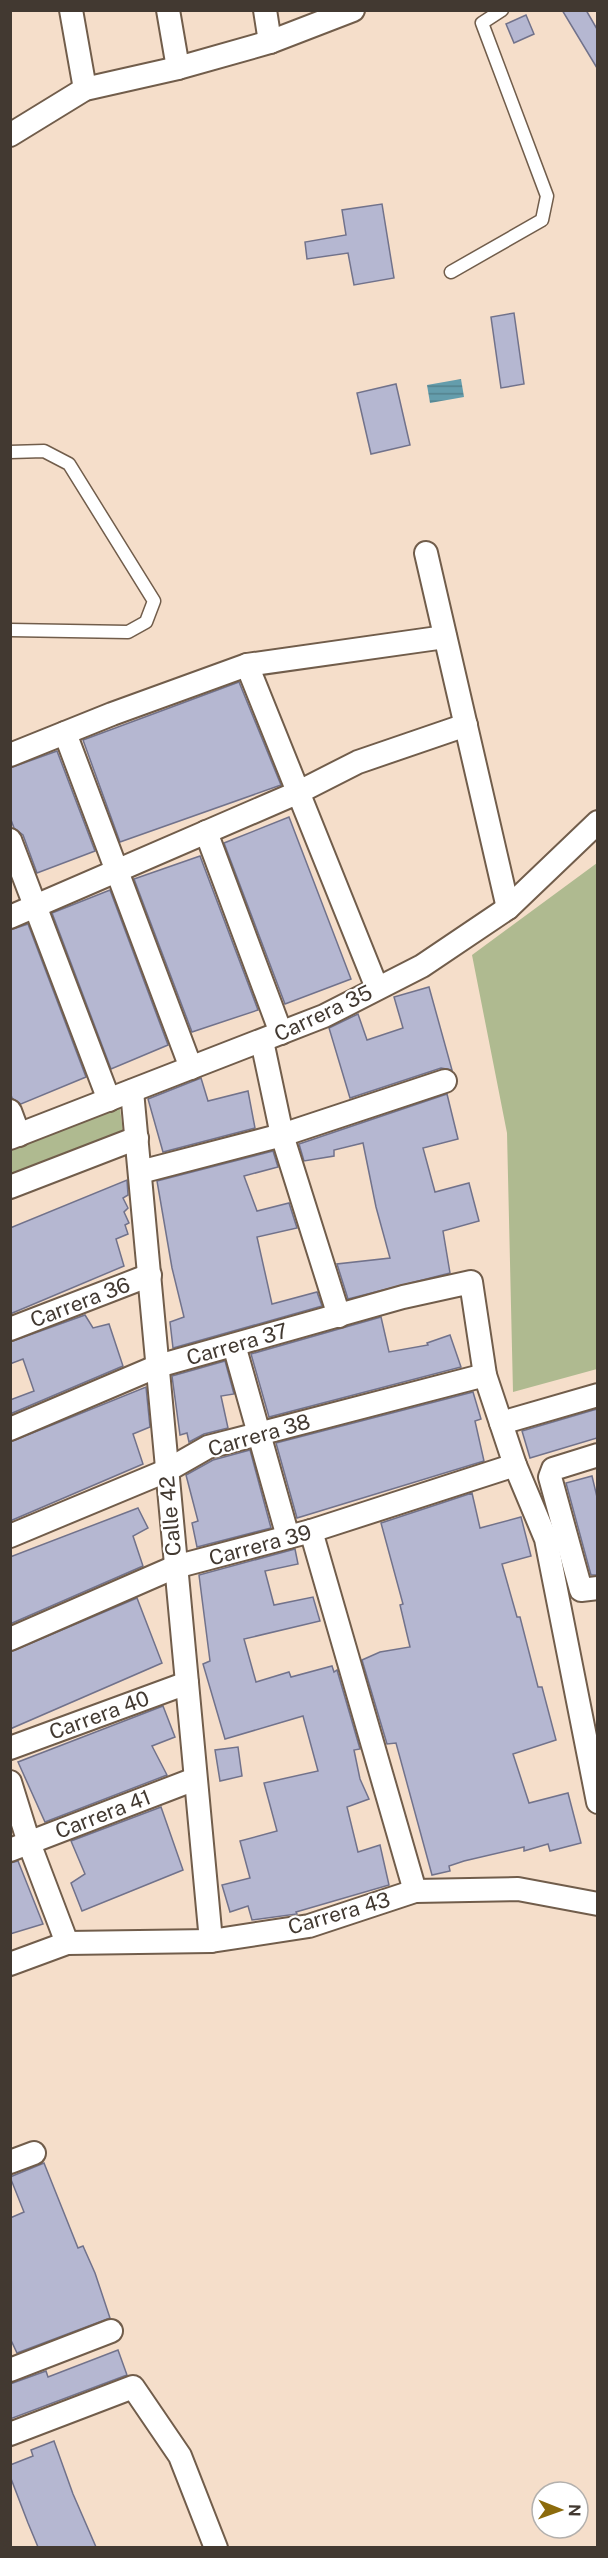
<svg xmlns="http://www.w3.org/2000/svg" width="608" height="2558" font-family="'Public Sans',sans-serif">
<defs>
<pattern id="water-rules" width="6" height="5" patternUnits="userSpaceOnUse" patternTransform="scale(1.5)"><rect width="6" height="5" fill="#649dac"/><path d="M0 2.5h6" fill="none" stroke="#54818d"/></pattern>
</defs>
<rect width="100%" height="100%" fill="#f5deca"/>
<!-- grass -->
<g fill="#afba90">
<polygon points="597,863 597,1369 513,1392 507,1133 472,955"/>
<polygon points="119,1101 124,1139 11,1185 11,1143"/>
</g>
<!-- water -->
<polygon fill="url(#water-rules)" points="461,379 464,397 430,403 427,385"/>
<!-- building -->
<g fill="#b5b7d1" stroke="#71728b" stroke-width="1.5">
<polygon points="562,10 586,10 597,29 597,68"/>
<polygon points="526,15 534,34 514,43 506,24"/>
<polygon points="382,204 394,278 354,285 348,253 307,259 305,242 346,235 342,210"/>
<polygon points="514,313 524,384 501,388 491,317"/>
<polygon points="396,384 410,445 371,454 357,393"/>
<polygon points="239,682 281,785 120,842 83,740"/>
<polygon points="57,751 95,851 37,873 23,835 14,828 10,817 10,768"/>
<polygon points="289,817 351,979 285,1004 224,843"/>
<polygon points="200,856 258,1010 192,1032 134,879"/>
<polygon points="110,890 168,1045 111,1069 52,913"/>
<polygon points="28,924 86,1077 21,1104 12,1098 10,1092 10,930"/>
<polygon points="429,987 452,1070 441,1068 350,1098 329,1028 358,1014 367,1040 403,1028 394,997"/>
<polygon points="201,1078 208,1101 248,1091 255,1128 163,1152 148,1099"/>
<polygon points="447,1094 458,1139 423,1148 435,1192 469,1183 479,1221 443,1231 450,1273 348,1299 337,1264 390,1258 376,1207 363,1143 334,1150 334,1156 304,1161 299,1144"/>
<polygon points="273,1151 278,1167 244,1176 257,1211 289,1203 297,1228 257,1237 272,1304 317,1292 322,1306 173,1348 170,1322 184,1317 172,1268 157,1181"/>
<polygon points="127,1180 128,1195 123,1198 128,1208 124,1212 129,1223 125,1225 128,1234 116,1239 124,1266 10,1314 10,1228"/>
<polygon points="85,1315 93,1328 109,1324 123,1366 10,1414 10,1400 34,1391 23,1359 10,1364 10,1342"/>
<polygon points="381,1317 389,1352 428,1345 427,1343 450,1335 461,1367 269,1417 251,1354"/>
<polygon points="225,1361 234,1394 221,1396 228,1428 204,1434 189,1442 187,1433 180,1435 172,1376"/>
<polygon points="146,1387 150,1427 133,1434 143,1464 10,1521 10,1442"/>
<polygon points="473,1392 481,1419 475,1421 484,1461 297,1518 276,1443"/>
<polygon points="597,1409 597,1438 530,1458 522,1431"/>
<polygon points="250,1450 271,1528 197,1547 192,1523 198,1521 186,1475 213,1460"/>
<polygon points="592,1476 597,1497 597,1575 591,1575 566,1483"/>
<polygon points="472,1493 480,1528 521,1517 531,1556 502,1564 517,1617 520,1617 538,1687 542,1687 556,1740 513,1754 529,1803 568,1793 581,1843 550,1851 548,1844 524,1851 524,1847 464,1861 449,1866 450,1871 432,1875 396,1743 387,1744 362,1660 380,1652 410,1647 400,1605 403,1604 381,1523"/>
<polygon points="138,1508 148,1528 133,1536 143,1566 10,1624 10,1557"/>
<polygon points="295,1549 298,1564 265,1571 274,1605 313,1597 320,1621 244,1639 256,1682 289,1672 291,1677 332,1666 334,1672 337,1670 360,1749 354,1750 360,1779 369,1799 347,1807 358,1852 380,1845 389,1885 296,1912 297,1914 252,1920 248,1906 230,1912 222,1885 250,1878 240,1841 277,1831 264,1783 318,1771 303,1716 225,1739 203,1664 210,1661 199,1575"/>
<polygon points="137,1598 162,1663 10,1729 10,1652"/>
<polygon points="163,1706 175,1737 152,1746 167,1775 45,1822 18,1762"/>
<polygon points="238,1747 242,1776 220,1781 215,1750"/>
<polygon points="161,1807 183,1870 82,1911 71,1883 85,1874 71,1841"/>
<polygon points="18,1861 43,1924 10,1934 10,1863"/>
<polygon points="44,2163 78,2248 83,2246 95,2273 110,2318 17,2353 10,2338 10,2218 24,2212 10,2177"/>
<polygon points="118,2350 127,2375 10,2419 10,2384 46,2371 48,2377"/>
<polygon points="54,2441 73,2494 96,2547 38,2547 28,2523 10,2476 10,2465 33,2456 31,2450"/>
</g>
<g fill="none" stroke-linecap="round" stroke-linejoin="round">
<!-- service casing -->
<g stroke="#715d4b" stroke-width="15">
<g id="service">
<polyline points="451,272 542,220 547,196 482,23 502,10"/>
<polyline points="10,452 44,451 69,464 154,601 146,622 128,632 10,630"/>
</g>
</g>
<!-- minor casing -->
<g stroke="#715d4b" stroke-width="26">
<g id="minor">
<polyline points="71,10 85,89"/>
<polyline points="168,10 178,68"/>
<polyline points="265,10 270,42"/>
<polyline points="10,135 85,89 178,68 270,42 353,10"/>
<polyline points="426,553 508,908"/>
<polyline points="247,665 377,988"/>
<polyline points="65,733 191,1068"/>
<polyline points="10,755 112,714 247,665 445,637"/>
<polyline points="206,832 281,1033"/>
<polyline points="10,840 109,1100"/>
<polyline points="10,917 299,792 358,762 466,725"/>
<polyline points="262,1041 282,1135 339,1316"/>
<polyline points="132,1091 211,1941"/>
<polyline points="10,1111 19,1135"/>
<polyline points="10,1138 324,1016 422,966 508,908 598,822"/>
<polyline points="140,1172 282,1135 445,1081"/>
<polyline points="10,1187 137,1138"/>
<polyline points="10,1329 150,1275"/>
<polyline points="234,1345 288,1537"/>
<polyline points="501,1423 598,1395"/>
<polyline points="10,1429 158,1366 403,1297 471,1282 485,1375 515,1465 546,1539 598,1802"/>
<polyline points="598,1455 553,1469 550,1477 581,1590 598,1588"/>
<polyline points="311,1531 415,1891"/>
<polyline points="10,1536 166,1471 208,1447 485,1375"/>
<polyline points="10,1639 175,1567 311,1531 515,1465"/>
<polyline points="10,1748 187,1683"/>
<polyline points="10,1782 29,1843 67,1943"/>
<polyline points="10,1850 195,1779"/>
<polyline points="10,1964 67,1943 211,1941 309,1926 415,1891 518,1889 598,1904"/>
<polyline points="10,2162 34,2153"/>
<polyline points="10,2370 111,2331"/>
<polyline points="10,2434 133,2387 180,2456 216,2548"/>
</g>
</g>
<!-- service -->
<use href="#service" stroke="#fff" stroke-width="12"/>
<!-- minor -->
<use href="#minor" stroke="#fff" stroke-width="22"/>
</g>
<g text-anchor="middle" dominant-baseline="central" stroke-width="4.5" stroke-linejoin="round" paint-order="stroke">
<!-- street labels -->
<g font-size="21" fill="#423931" stroke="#fff">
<text transform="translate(323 1013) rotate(-25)">Carrera 35</text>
<text transform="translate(80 1302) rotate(-21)">Carrera 36</text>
<text transform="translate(237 1344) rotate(-16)">Carrera 37</text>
<text transform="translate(259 1435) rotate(-16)">Carrera 38</text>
<text transform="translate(170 1516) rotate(-95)">Calle 42</text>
<text transform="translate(260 1545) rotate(-15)">Carrera 39</text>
<text transform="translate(99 1715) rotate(-20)">Carrera 40</text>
<text transform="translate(103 1814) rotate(-21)">Carrera 41</text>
<text transform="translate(339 1913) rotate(-16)">Carrera 43</text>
</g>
</g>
<!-- border -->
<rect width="608" height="2558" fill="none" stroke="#423931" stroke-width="24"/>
<!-- north arrow -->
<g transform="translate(560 2510) rotate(91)"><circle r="28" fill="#ffffff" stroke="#b3b0ad" stroke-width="1.5"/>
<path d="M0-4.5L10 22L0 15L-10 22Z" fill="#8c6b0c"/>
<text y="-9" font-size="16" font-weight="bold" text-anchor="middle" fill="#423931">N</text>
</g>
</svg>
